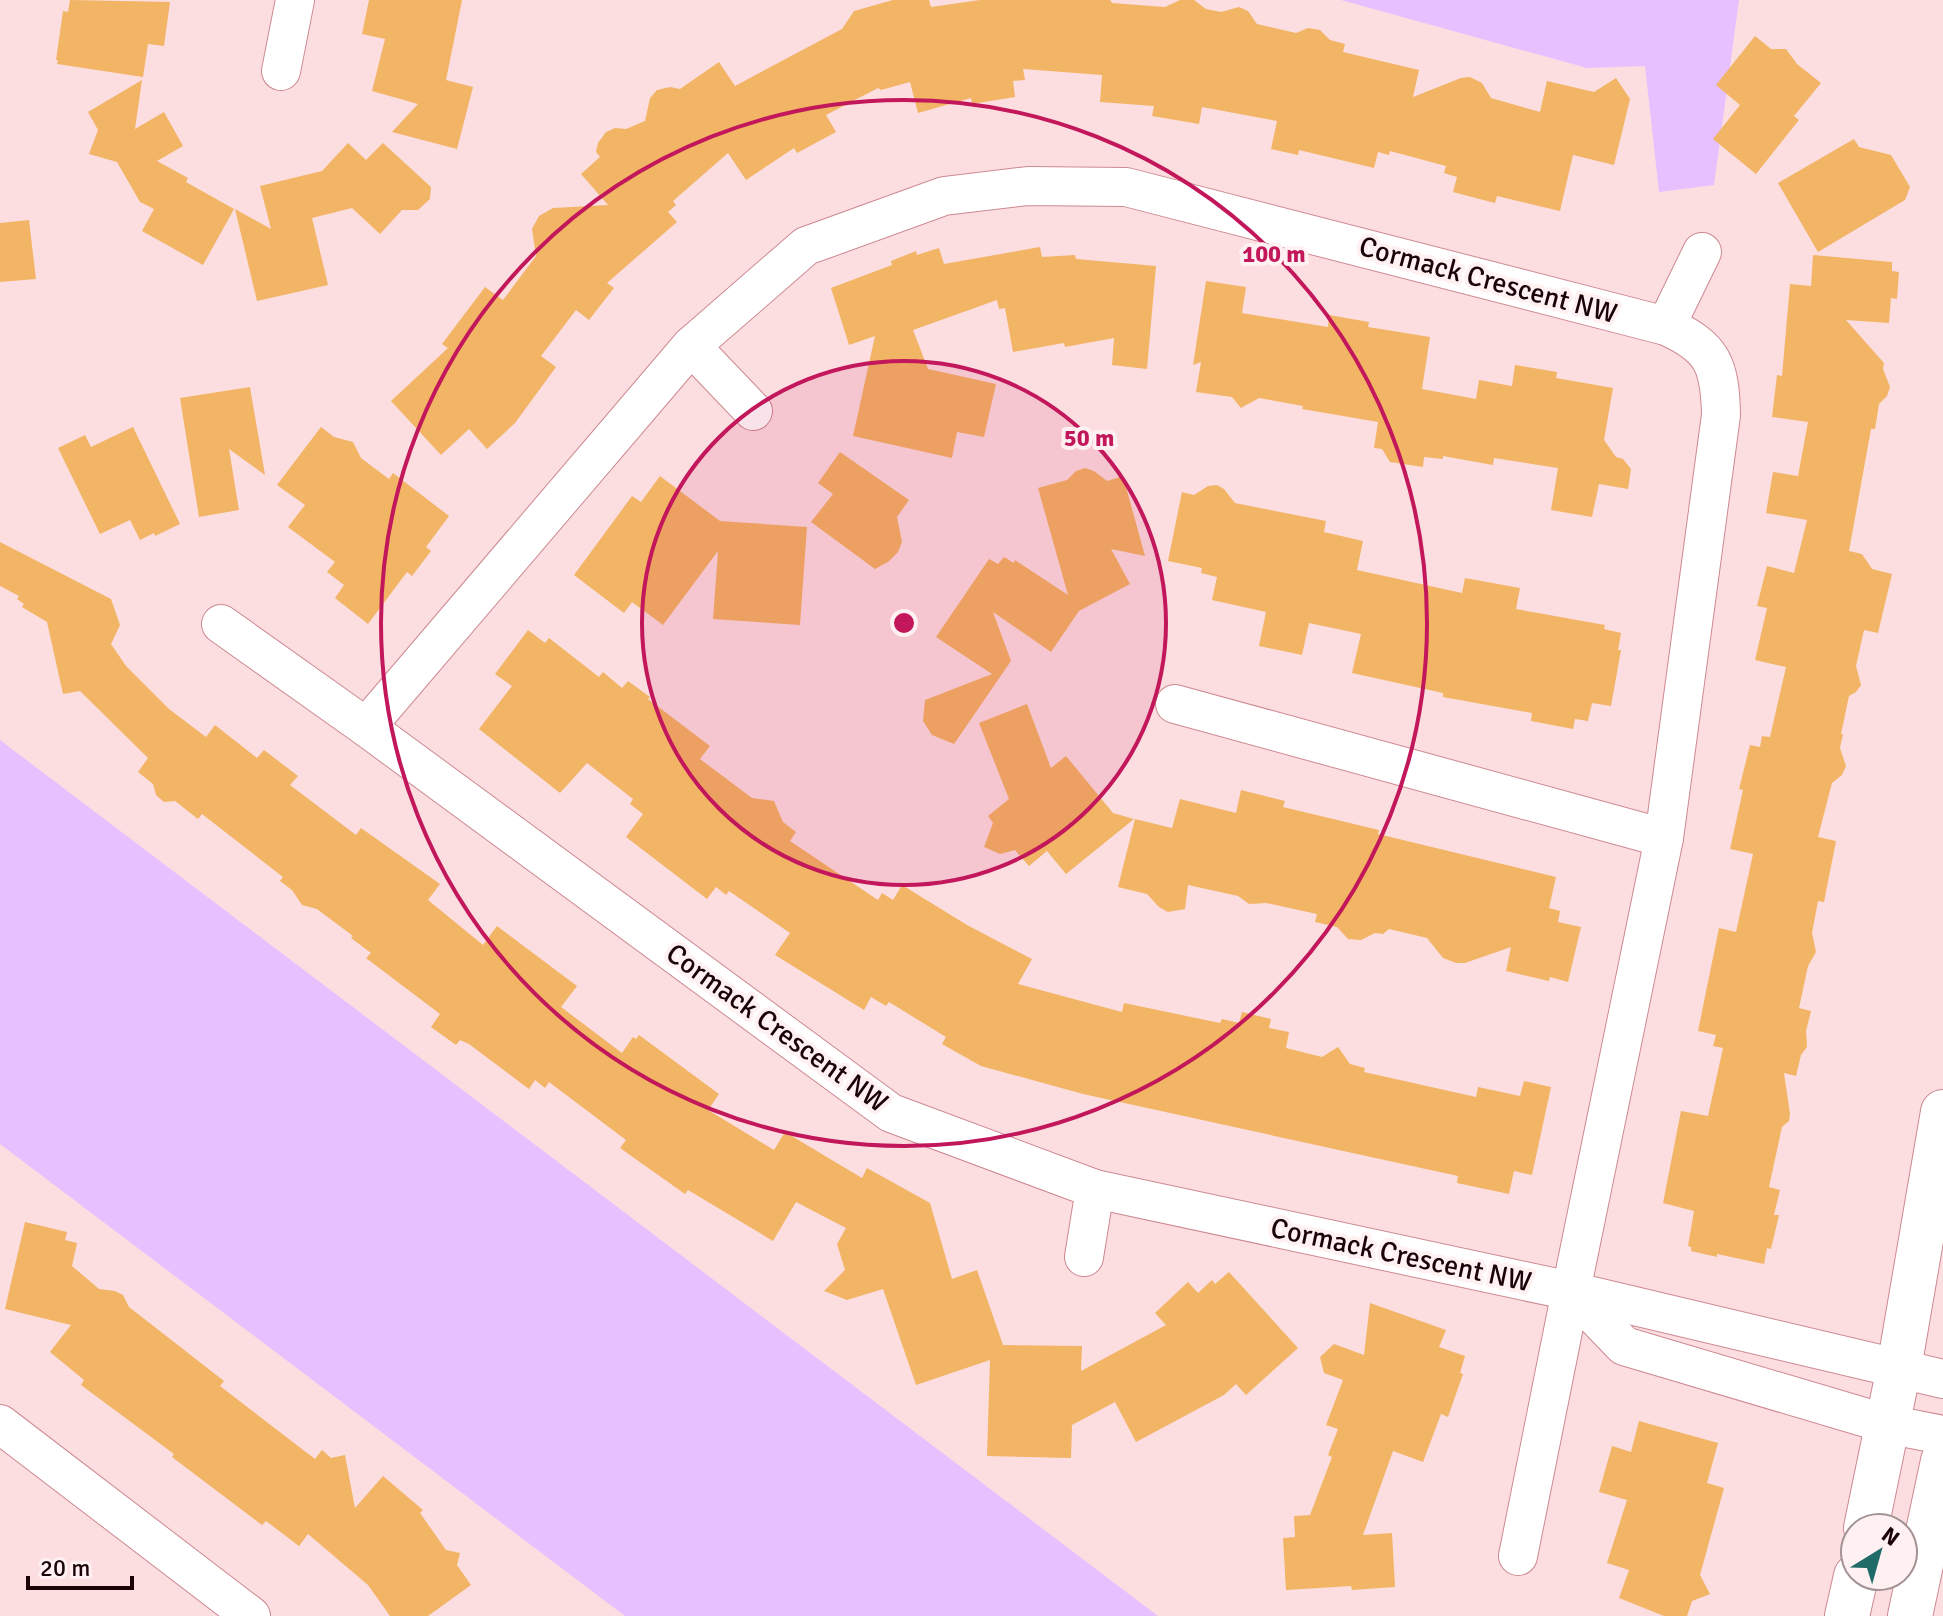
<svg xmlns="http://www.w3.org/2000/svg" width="1943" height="1616" font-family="Signika,sans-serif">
<rect width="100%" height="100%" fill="#fcdee1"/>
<!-- green -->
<g fill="#e6c0ff">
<polygon points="1341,0 1739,0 1714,185 1659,192 1645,66 1587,68"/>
<polygon points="0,740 1158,1616 625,1616 0,1144"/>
</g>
<!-- building -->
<g fill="#f2b465">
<polygon points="70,0 170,2 164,46 148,44 143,77 57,64 58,60 56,60 63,11 68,12"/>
<polygon points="369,0 462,0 446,80 473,87 457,149 392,132 418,104 372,91 385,39 362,34"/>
<polygon points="893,0 929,0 931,7 980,0 1110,0 1112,3 1165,7 1180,0 1194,0 1206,9 1221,12 1239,7 1248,11 1257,24 1296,33 1308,28 1320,30 1330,40 1345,44 1343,52 1419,70 1413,97 1461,78 1470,77 1482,83 1491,98 1540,112 1547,81 1594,92 1616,78 1630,99 1614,165 1573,155 1560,211 1497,196 1495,203 1453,192 1457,177 1444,173 1446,166 1390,151 1389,155 1378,152 1374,168 1299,150 1298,155 1271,149 1277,121 1202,107 1199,124 1152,116 1154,106 1100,102 1102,75 1023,69 1025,80 1013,81 1015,97 972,104 971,98 918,113 910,82 881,90 878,88 826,115 836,132 797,153 794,148 746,180 728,153 673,201 676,205 668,212 677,222 607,283 614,288 589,320 576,310 541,356 556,367 515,423 487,449 469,429 441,455 391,401 448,348 442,344 485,287 503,300 536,256 532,229 539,216 553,208 608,205 581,174 600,157 596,152 598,143 606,132 615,128 626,129 645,121 650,98 657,90 670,87 680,89 719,62 735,86 842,29 854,11"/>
<polygon points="1755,36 1771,49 1786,49 1797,64 1821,83 1794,116 1799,120 1756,174 1713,139 1740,105 1716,85"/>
<polygon points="142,80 135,129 164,112 183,146 157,161 188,178 186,182 234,209 203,265 142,231 154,209 140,202 117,162 89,154 98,130 88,112"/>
<polygon points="1854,139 1859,147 1891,155 1910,187 1905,200 1818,252 1778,183"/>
<polygon points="348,143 366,160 383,143 431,187 430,199 418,210 402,210 380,234 352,208 312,218 328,285 257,301 235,209 271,229 260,186 322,171"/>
<polygon points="29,220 36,279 0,282 0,223"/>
<polygon points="1040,247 1042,257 1075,255 1076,259 1156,266 1147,369 1112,365 1114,338 1065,347 1064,343 1013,352 1005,308 999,309 997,300 913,330 928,369 996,384 984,437 957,432 952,458 853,436 875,336 849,345 831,288 892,265 891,261 916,251 917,255 939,248 944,264"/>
<polygon points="1813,255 1892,262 1892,271 1899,272 1897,299 1891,298 1889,323 1846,320 1884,363 1883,369 1890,387 1887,396 1879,404 1875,429 1871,429 1849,551 1862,554 1872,569 1892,574 1878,633 1864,630 1856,666 1861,685 1856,692 1849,696 1841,734 1843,734 1840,748 1846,766 1842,775 1832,783 1818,837 1836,841 1824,902 1818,901 1812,933 1816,952 1808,966 1799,1008 1811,1011 1806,1031 1807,1047 1801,1055 1796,1076 1784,1073 1790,1114 1789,1121 1782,1127 1769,1187 1780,1190 1774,1215 1779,1215 1771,1249 1767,1248 1764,1264 1717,1254 1717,1257 1691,1251 1691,1247 1688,1246 1694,1211 1663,1203 1681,1111 1708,1116 1723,1048 1713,1046 1716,1035 1698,1031 1719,928 1736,932 1753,854 1730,849 1743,790 1739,789 1750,745 1760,747 1762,736 1770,737 1786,667 1755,660 1767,608 1757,606 1767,566 1794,573 1807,520 1766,513 1773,472 1798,476 1808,422 1772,417 1777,375 1782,376 1790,284 1811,286"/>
<polygon points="1206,281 1246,287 1242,313 1328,327 1329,315 1369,322 1368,327 1430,337 1422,389 1476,399 1479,380 1512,386 1515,365 1557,372 1556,378 1613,388 1604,440 1616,457 1623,459 1631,469 1628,489 1599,484 1592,517 1551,510 1558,468 1494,458 1493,465 1443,456 1443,459 1424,457 1423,467 1390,462 1382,449 1374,448 1378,422 1302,409 1303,406 1259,398 1241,408 1232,397 1196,392 1201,362 1193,365"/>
<polygon points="250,387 265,475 229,449 239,510 199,517 180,398"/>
<polygon points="133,427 180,524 155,536 154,533 140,540 130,520 100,534 58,448 85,435 91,447"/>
<polygon points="321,427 334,437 353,442 361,458 389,479 393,473 449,516 426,547 431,551 412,576 407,572 368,624 335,598 344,585 327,572 335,562 288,527 305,505 277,485"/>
<polygon points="840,452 909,500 897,517 902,542 898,552 888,562 875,569 811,522 833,494 818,483"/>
<polygon points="1085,468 1094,471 1107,481 1123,476 1145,556 1111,549 1130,584 1079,611 1051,652 993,612 1011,661 954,744 932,735 923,721 925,700 992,674 936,637 989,559 998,564 1004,557 1014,563 1015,560 1068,595 1038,488 1067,480 1076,471"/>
<polygon points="660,476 720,521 807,527 800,625 713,619 718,551 663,625 632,602 624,613 574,575 632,496 641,502"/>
<polygon points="1217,485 1224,489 1235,503 1326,521 1324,532 1363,541 1357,570 1462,593 1465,578 1520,588 1516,609 1605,625 1604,629 1621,633 1618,650 1621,650 1611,706 1592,703 1588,721 1575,719 1573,729 1531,721 1532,713 1443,697 1443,693 1352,673 1361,634 1309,623 1302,655 1259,646 1266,612 1212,600 1217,577 1201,573 1202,568 1168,561 1182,492 1194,495 1208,486"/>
<polygon points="0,542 111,599 120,625 111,644 126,666 169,709 206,737 215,725 257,758 264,750 298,776 290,785 356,835 361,828 440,884 428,900 483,945 497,926 577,986 561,1007 622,1053 633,1037 636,1039 639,1035 719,1094 708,1110 774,1150 785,1132 862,1178 867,1168 930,1203 952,1279 977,1270 1003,1345 1082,1346 1081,1371 1166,1325 1155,1313 1188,1282 1198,1293 1212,1280 1215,1284 1229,1272 1298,1348 1246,1395 1236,1384 1224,1395 1136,1442 1115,1402 1072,1425 1071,1458 987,1456 990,1360 916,1385 883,1289 847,1300 824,1291 845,1270 837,1244 846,1228 796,1202 773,1241 688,1190 685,1194 620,1148 626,1140 549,1082 545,1088 535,1080 529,1089 469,1044 460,1040 456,1045 431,1027 440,1014 366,958 371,953 351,938 353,936 317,909 302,905 292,890 280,881 283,877 202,814 198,819 175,801 164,802 156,795 153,784 138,772 148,758 80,691 63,694 47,622 22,607 24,604 17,599 19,596 0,586"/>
<polygon points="528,630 545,643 549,638 599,677 603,672 622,688 628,681 650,697 648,699 710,746 700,759 752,798 774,801 783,822 796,832 790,841 878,900 882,893 893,900 902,885 967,925 1032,959 1018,984 1122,1012 1124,1003 1220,1023 1222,1019 1239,1023 1242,1012 1271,1019 1269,1028 1289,1032 1286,1048 1322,1057 1338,1047 1350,1064 1365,1068 1364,1072 1476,1097 1478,1087 1520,1096 1524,1081 1551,1087 1532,1175 1514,1171 1509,1194 1457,1183 1458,1176 1083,1094 981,1066 942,1044 946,1037 889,1002 886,1006 871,997 864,1010 775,955 790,933 729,891 726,895 716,887 707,899 626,837 643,814 630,804 633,799 587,763 560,793 479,729 512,686 495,674"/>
<polygon points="1027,704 1051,768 1066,756 1113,813 1134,819 1066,874 1047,851 1029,866 1015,850 1000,854 984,847 993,823 988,816 1009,799 979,723"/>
<polygon points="1241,790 1285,801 1283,807 1379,830 1378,834 1556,877 1549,908 1560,911 1558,922 1581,927 1568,982 1550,977 1549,981 1506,971 1511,947 1465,963 1456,963 1443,958 1427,938 1389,929 1383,934 1375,933 1361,940 1348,939 1337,927 1315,922 1317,914 1266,903 1249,904 1238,896 1188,885 1185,909 1168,912 1159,907 1147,894 1118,887 1135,819 1172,828 1180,799 1236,813"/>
<polygon points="25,1222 67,1232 65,1240 77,1243 72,1266 99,1289 115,1291 123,1295 129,1307 224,1381 220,1386 315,1459 322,1450 331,1458 345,1455 355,1508 383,1476 423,1510 420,1513 446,1550 460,1553 457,1565 471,1585 428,1616 390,1616 368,1585 308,1534 299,1546 266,1521 262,1525 172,1457 174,1454 81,1385 84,1380 50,1352 71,1325 5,1309"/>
<polygon points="1370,1303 1446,1330 1439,1347 1465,1356 1460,1373 1463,1374 1448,1417 1441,1414 1423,1462 1393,1451 1363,1535 1392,1533 1395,1587 1352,1590 1351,1586 1286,1590 1283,1538 1295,1537 1294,1516 1310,1515 1332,1457 1328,1455 1338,1429 1326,1425 1343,1380 1324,1373 1320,1357 1334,1344 1364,1355"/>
<polygon points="1639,1421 1718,1443 1707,1483 1724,1488 1700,1575 1710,1594 1692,1601 1687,1616 1664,1616 1619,1598 1629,1570 1607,1563 1627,1500 1599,1492 1612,1446 1631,1452"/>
</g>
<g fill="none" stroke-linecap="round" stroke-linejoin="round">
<!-- minor casing -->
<g stroke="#cd8991" stroke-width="40">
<g id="minor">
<polyline points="281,71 295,0"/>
<path d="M 1028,186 L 1126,187 L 1666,326 C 1713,347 1720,365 1721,415 L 1664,838 L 1571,1291 L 1095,1189 L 891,1113 L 366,727 L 691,346 L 806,246 L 944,196 Z"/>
<polyline points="1666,326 1702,252"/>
<polyline points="691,346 753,411"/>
<polyline points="221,624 366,727"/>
<polyline points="1175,704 1664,838"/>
<polyline points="1084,1257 1095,1189"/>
<polyline points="1571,1291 1624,1346 1887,1424 1943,1435"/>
<polyline points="1571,1291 1943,1379"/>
<polyline points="0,1424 251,1616"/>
<polyline points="1518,1556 1571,1291"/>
</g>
</g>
<!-- major casing -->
<g stroke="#cd8991" stroke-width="46">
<g id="major">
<polyline points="1866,1528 1899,1368 1943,1112"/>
<polyline points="1847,1616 1856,1576"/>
<polyline points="1910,1616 1943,1461"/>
</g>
</g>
<!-- minor -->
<use href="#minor" stroke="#fff" stroke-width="38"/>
<!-- major -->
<use href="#major" stroke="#fff" stroke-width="44"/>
</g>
<!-- distance rings -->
<circle cx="904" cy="623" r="262" fill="#c2185b" fill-opacity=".12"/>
<g fill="none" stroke="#c2185b" stroke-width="4">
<circle cx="904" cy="623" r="262"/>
<circle cx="904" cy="623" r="523"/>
</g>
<g text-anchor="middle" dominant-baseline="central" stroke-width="8" stroke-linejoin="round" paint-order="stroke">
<!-- street labels -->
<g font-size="28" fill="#1a0408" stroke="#fff0f1">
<text transform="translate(1488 280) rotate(15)">Cormack Crescent NW</text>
<text transform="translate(777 1028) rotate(36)">Cormack Crescent NW</text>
<text transform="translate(1401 1255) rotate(12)">Cormack Crescent NW</text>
</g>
</g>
<circle cx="904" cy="623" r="12" fill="#c2185b" stroke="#fff0f1" stroke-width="4"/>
<g font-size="24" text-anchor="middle" font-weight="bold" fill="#c2185b" stroke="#fff0f1" stroke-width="8" stroke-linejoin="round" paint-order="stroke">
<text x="1274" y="262">100 m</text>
<text x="1089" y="446">50 m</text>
</g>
<!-- north arrow -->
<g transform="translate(1879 1552) rotate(37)"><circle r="38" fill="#fff0f1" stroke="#a39294" stroke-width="2"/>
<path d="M0-6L14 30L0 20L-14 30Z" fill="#1f6b68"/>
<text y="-12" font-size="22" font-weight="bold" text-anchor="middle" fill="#1a0408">N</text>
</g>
<!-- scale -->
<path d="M28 1576v12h104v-12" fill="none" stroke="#1a0408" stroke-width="4"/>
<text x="40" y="1576" font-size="24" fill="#1a0408" stroke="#fff0f1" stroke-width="6" paint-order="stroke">20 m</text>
</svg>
